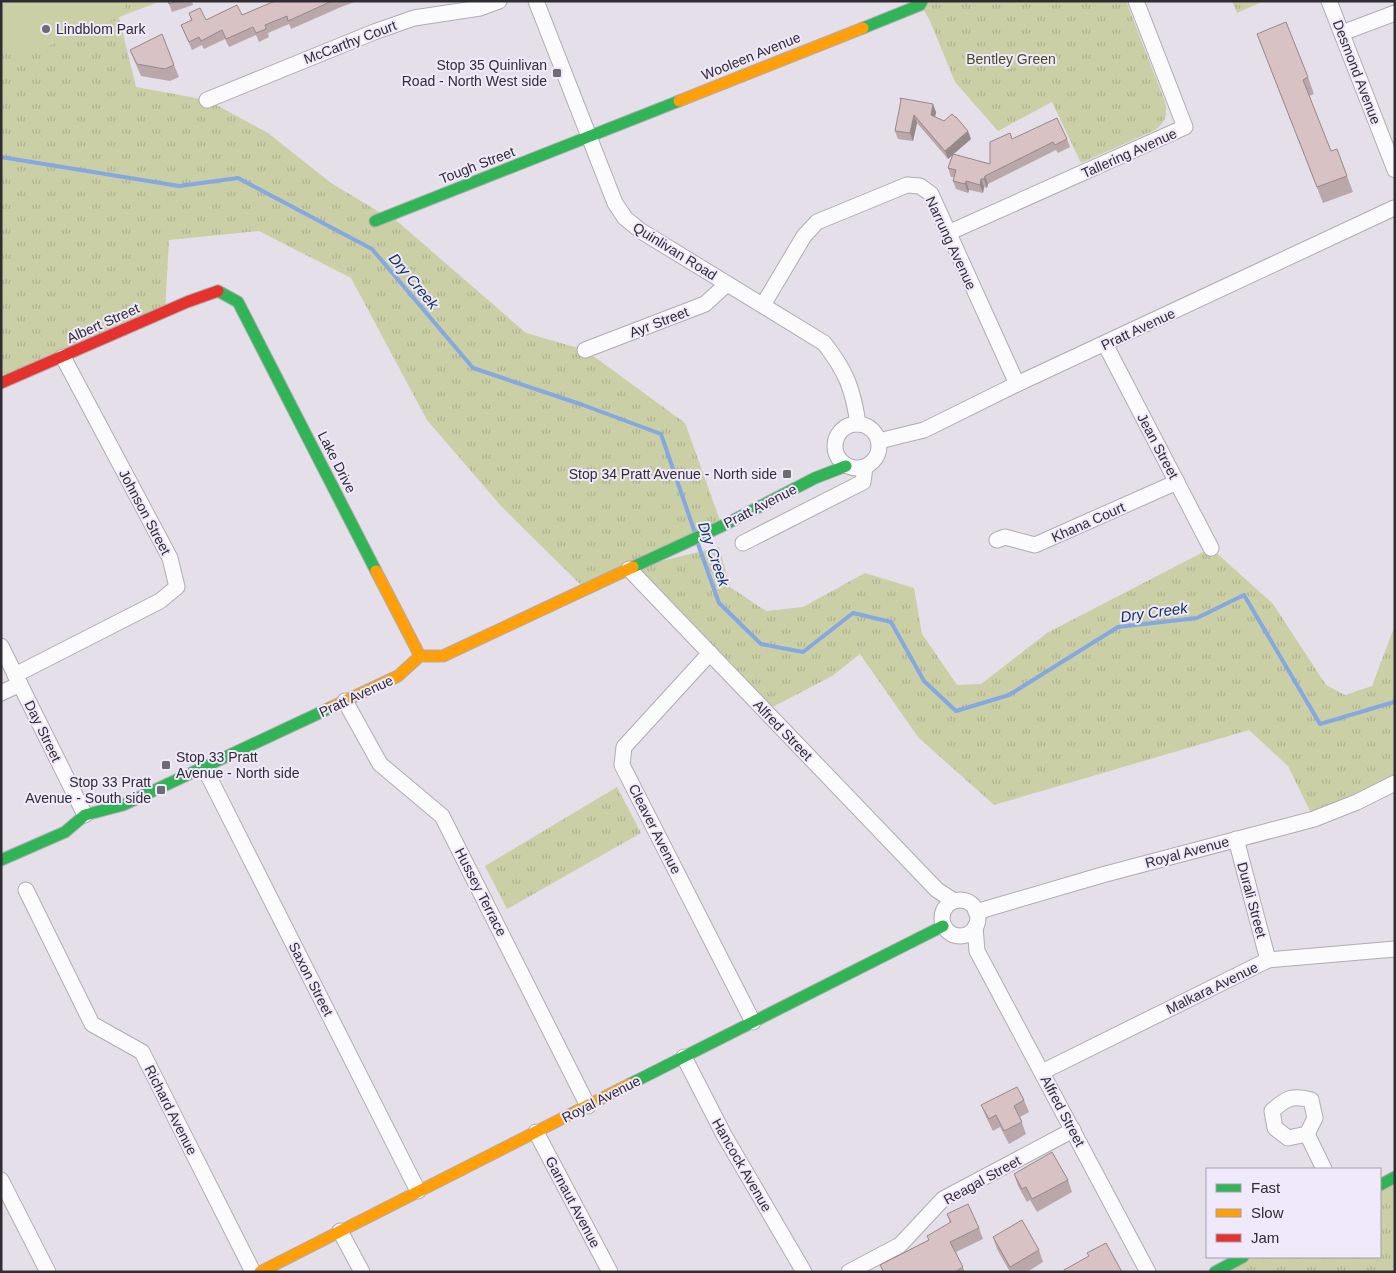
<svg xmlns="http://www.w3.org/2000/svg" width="1396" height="1273" font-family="Arial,sans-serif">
<defs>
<pattern id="park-tufts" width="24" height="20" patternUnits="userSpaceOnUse" patternTransform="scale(1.25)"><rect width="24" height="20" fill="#cacfa6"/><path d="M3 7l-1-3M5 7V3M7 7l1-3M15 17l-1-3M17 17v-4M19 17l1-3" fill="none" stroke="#aeb28f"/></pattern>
</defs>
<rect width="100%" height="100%" fill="#e4dfe9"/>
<!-- park -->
<g fill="url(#park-tufts)">
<polygon points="1,1 161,1 119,17 136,87 207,100 268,133 331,183 386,216 390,215 526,333 585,350 685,423 722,526 633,568 719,547 730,587 766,611 803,607 865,573 914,588 922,634 957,685 981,684 1047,633 1211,548 1273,604 1326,685 1345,695 1372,686 1395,625 1395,783 1314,819 1288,766 1249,730 994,805 918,737 860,654 832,676 765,711 630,569 586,590 502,507 427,420 351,278 259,231 169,240 165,312 1,382"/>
<path d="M 928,1 L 1126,1 L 1165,102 C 1168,115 1165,123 1155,130 L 1081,163 L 1052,102 L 998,131 L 955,82 L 930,21 L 923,8 Z"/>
<polygon points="1232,1 1264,1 1237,13"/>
<polygon points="617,787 641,833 507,909 485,866"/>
<polygon points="1395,1177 1395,1272 1215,1272 1243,1257 1380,1257 1380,1185"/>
</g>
<!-- pitch -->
<polygon fill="#cacfa6" points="1,1 128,1 119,17 100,25 46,47 15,53 1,53"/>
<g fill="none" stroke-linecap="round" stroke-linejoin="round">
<!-- stream -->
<g stroke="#85a8e1" stroke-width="4">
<polyline points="1,157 179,186 238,178 372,249 473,368 583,405 661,434 694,530"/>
<polyline points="698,544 719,603 761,644 803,652 853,613 891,622 924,681 956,711 1009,695 1118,627 1197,618 1244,595 1320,724 1394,702 1395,700"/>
</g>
<!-- street casing -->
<g stroke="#afacb3" stroke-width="17">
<g id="street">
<path d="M 536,1 L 615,203 L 625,218 L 641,231 L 824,343 C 846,371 853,389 858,424"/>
<polyline points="1329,1 1395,170"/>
<polyline points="1342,33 1395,13"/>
<polyline points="207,100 374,32 414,18 480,8 499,1"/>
<polyline points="948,233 1185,127 1136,1"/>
<polyline points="763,305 804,236 817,222 907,185 920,186 931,194 1017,384"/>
<polyline points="1105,344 1211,548"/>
<polyline points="585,350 705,304 727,284"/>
<circle cx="857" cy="446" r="22"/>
<polyline points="879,441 924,430 1017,384 1394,208"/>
<polyline points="997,540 1005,537 1035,545 1177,482"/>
<polyline points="743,543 863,482 865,467"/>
<polyline points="629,569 937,890 954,901"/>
<polyline points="1,646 85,815"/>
<polyline points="710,653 624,747 622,765 753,1022"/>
<polyline points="15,675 160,601 177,587 170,558 63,357"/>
<polyline points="1,693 20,684"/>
<polyline points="345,701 380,764 442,816 588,1106"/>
<polyline points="204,767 418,1191"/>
<polyline points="1236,839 1268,960"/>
<polyline points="26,890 92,1024 142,1052 253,1272"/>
<circle cx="960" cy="918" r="18"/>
<polyline points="976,912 1102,875 1314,819 1357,802 1395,783"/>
<polyline points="975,927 977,951 1148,1272"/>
<polyline points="684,1057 724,1135 804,1272"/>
<polyline points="1042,1072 1268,960 1395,949"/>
<polyline points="536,1132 610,1272"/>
<path d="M 1307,1134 L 1288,1138 L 1275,1128 L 1272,1111 C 1286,1098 1292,1095 1311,1100 L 1315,1118 L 1307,1134 L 1324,1169"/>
<polyline points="1,1180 48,1272"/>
<polyline points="340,1231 362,1272"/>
<polyline points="849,1272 900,1245 943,1199 1073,1130"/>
</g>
</g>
<!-- fast casing -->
<g stroke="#afacb3" stroke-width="13">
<g id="fast">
<polyline points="863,28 920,5 922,1"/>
<polyline points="375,221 679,101"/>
<polyline points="218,291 238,302 376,571"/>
<polyline points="633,567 722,526 815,478 846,466"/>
<polyline points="1,860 65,832 85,815 123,805 330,708"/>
<polyline points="630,1084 943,926"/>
<polyline points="1380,1185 1395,1177"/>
<polyline points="1215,1272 1243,1257"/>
</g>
</g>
<!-- slow casing -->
<g stroke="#afacb3" stroke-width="13">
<g id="slow">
<polyline points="679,101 863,28"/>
<polyline points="376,571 420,656"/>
<polyline points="330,708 398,676 420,656 443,656 633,567"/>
<polyline points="260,1272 630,1084"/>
</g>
</g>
<!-- jam casing -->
<g stroke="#afacb3" stroke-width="13">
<polyline id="jam" points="1,383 187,302 218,291"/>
</g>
<!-- street -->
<use href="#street" stroke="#fbfafc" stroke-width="15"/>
<!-- fast -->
<use href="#fast" stroke="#30b455" stroke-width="11"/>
<!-- slow -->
<use href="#slow" stroke="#ff9f0a" stroke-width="11"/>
<!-- jam -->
<use href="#jam" stroke="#e5322d" stroke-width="11"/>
</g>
<!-- wall -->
<g fill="#baa7a9">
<polygon points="168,1 192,1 193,5 172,12"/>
<polygon points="275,1 357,1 341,7 291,29 289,24 268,33 269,37 259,42 256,35 229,47 225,39 204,49 202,45 192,50 181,25 191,20 189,13 206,20 242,15"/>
<polygon points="1257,34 1308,77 1314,94 1309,96 1331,151 1347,176 1353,192 1323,203"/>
<polygon points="130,50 174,65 179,77 170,81 141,76 135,62"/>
<polygon points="900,98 936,112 935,117 971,139 953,154 990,164 1012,139 1067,139 1070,147 1058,153 1056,150 988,184 987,188 984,187 983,193 969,190 968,193 956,189 953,181 954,177 951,177 948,168 952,155 948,159 917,123 913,141 898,139 895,131 901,102"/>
<polygon points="1024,1100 1029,1112 1020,1117 1026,1134 1009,1144 1000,1127 993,1131 986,1117 981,1105"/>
<polygon points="1014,1174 1068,1180 1072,1192 1037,1212 1030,1200 1027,1202 1018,1186"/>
<polygon points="947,1214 979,1228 983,1239 956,1252 965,1272 883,1272 880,1265 928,1240 950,1223"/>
<polygon points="993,1237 1039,1250 1043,1262 1027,1272 1010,1272 997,1249"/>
</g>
<!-- shaded-wall -->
<g fill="#978889">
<polygon points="933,104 936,112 934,123 931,115"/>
<polygon points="914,115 917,123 913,141 910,133"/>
<polygon points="968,131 971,139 948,159 945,151"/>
<polygon points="985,176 988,184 987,188 984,179"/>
<polygon points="981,179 984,187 983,193 980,185"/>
<polygon points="966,181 969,190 968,193 965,184"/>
</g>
<!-- building -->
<g fill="#d8c2c4" stroke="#978889">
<polygon points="168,1 177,1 169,4"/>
<polygon points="275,1 332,1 288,21 287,16 265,25 266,29 256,33 253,27 226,39 222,30 201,41 199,37 189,42 181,25 192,20 189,13 200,8 206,20 237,5 242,15"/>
<polygon points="1286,22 1308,77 1303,80 1331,151 1337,149 1347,176 1317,187 1257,34"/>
<polygon points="162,34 174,65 165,69 137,64 130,50"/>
<polygon points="900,98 933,104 931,115 944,121 952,114 955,117 956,117 968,131 945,151 914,115 910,133 895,131 901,100"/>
<polygon points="1057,118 1067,139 1055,145 1053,142 985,176 984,179 981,179 980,185 966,181 965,184 953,181 956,170 948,168 953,154 990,164 990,142 1010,133 1012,139"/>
<polygon points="1017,1087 1024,1100 1014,1106 1022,1122 1004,1131 996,1115 989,1119 981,1105"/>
<polygon points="1052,1152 1068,1180 1032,1199 1026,1187 1022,1189 1014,1174"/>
<polygon points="968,1204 979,1228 950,1242 963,1267 955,1272 884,1272 880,1265 929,1240 927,1236 951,1222 947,1214"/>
<polygon points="1022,1220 1039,1250 1010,1267 993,1237"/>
<polygon points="1106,1243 1122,1272 1064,1272 1064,1270 1089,1256 1087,1253"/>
</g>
<!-- markers -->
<g fill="#6e6b73" stroke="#f0e8fb" stroke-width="2">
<circle cx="46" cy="29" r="5"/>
<rect x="552" y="68" width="10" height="10" rx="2.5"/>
<rect x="782" y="469" width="10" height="10" rx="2.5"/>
<rect x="161" y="760" width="10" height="10" rx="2.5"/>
<rect x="156" y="785" width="10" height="10" rx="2.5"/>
</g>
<g text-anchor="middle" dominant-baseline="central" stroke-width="4" stroke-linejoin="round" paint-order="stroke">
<!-- poi labels -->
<g font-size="14" fill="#2f2c33" stroke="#f0e8fb" text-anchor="end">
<text x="56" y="29" text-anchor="start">Lindblom Park</text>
<text x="547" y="65">Stop 35 Quinlivan<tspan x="547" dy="16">Road - North West side</tspan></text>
<text x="777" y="474">Stop 34 Pratt Avenue - North side</text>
<text x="176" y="757" text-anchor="start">Stop 33 Pratt<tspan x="176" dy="16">Avenue - North side</tspan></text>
<text x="151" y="782">Stop 33 Pratt<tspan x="151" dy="16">Avenue - South side</tspan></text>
</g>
<!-- street labels -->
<g font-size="14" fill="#2f2c33" stroke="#f0e8fb">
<text transform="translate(350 42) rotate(-21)">McCarthy Court</text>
<text transform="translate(751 56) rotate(-22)">Wooleen Avenue</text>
<text transform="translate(1357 72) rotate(69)">Desmond Avenue</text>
<text transform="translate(1129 153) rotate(-24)">Tallering Avenue</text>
<text transform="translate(477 165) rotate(-21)">Tough Street</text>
<text transform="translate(951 243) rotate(65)">Narrung Avenue</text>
<text transform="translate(675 251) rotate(32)">Quinlivan Road</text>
<text transform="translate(659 322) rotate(-21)">Ayr Street</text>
<text transform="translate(103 323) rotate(-24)">Albert Street</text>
<text transform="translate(1138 329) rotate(-25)">Pratt Avenue</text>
<text transform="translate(1158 446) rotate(62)">Jean Street</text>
<text transform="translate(337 462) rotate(63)">Lake Drive</text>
<text transform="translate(760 506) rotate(-27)">Pratt Avenue</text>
<text transform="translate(145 512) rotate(62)">Johnson Street</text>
<text transform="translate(1088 522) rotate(-24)">Khana Court</text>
<text transform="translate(356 696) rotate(-25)">Pratt Avenue</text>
<text transform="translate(783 730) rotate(46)">Alfred Street</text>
<text transform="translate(43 731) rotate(64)">Day Street</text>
<text transform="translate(655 829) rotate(63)">Cleaver Avenue</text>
<text transform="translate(1187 852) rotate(-15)">Royal Avenue</text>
<text transform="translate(481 892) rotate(63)">Hussey Terrace</text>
<text transform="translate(1252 900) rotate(75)">Durali Street</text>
<text transform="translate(311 979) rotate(63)">Saxon Street</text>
<text transform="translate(1212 988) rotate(-26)">Malkara Avenue</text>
<text transform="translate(601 1099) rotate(-27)">Royal Avenue</text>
<text transform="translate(171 1110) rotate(63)">Richard Avenue</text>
<text transform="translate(1063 1111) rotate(62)">Alfred Street</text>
<text transform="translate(742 1165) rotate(60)">Hancock Avenue</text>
<text transform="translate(982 1180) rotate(-29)">Reagal Street</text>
<text transform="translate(573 1202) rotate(62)">Garnaut Avenue</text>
</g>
<!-- park labels -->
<g font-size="14" fill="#454b21" stroke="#f0e8fb">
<text x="1011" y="59">Bentley Green</text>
</g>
<!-- water labels -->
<g font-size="15" font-style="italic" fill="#0f3162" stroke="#f0e8fb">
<text transform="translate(414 281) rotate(50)">Dry Creek</text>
<text transform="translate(714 554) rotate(71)">Dry Creek</text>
<text transform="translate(1154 612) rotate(-8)">Dry Creek</text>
</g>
</g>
<!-- border -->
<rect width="1396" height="1273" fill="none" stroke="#2f2c33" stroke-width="5"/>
<!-- legend -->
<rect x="1206" y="1168" width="175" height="90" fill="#f0e8fb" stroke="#a39dab"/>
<rect x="1216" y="1184" width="25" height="8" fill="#30b455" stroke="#a39dab"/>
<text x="1251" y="1193" font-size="15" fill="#2f2c33">Fast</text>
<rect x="1216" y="1209" width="25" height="8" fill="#ff9f0a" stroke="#a39dab"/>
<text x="1251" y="1218" font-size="15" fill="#2f2c33">Slow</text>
<rect x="1216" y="1234" width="25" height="8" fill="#e5322d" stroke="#a39dab"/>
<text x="1251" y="1243" font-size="15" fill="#2f2c33">Jam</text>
</svg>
